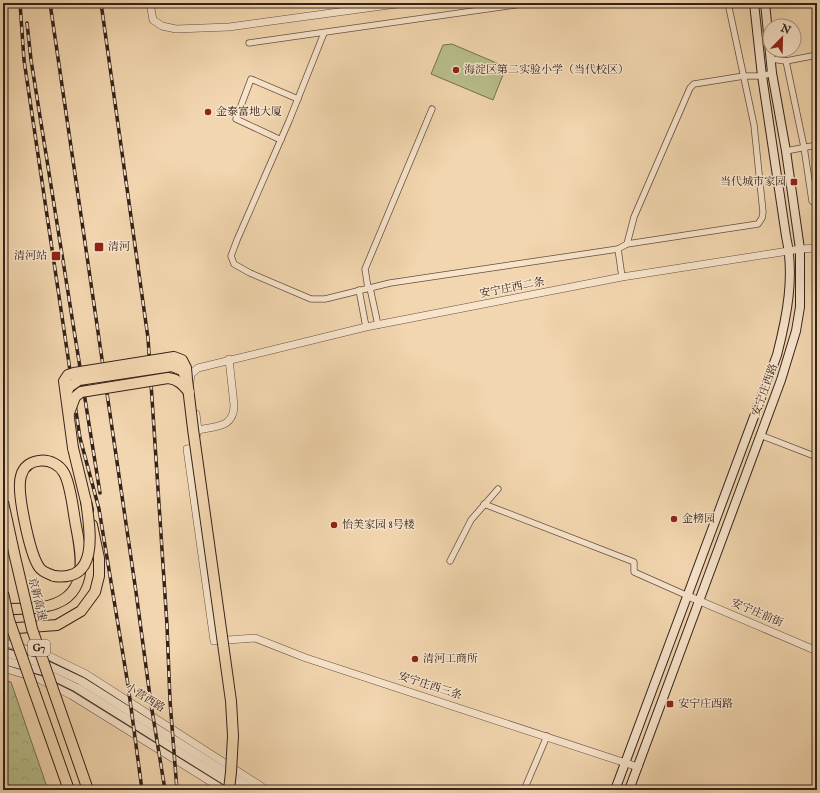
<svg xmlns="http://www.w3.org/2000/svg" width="820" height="793" font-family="'IM FELL English','Noto Serif SC',serif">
<defs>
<pattern id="park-crowns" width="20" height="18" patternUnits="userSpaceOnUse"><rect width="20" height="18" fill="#b8be8c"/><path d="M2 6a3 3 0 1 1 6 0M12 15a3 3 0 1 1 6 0" fill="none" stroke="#9fa378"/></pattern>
</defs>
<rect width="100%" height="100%" fill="#f2d6af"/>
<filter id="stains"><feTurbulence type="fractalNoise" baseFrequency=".005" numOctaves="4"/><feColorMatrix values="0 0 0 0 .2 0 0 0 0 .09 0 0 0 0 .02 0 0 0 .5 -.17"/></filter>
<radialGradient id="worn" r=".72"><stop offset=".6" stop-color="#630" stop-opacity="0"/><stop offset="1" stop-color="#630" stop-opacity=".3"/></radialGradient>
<!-- grass -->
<polygon fill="#b8be8c" stroke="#767053" points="452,44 506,67 493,100 431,74 443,45"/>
<!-- park -->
<polygon fill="url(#park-crowns)" stroke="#767053" points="3,680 11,682 48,790 3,790"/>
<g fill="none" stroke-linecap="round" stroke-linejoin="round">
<!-- minor casing -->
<g stroke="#644f3f" stroke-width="7">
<g id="minor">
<polyline points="324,33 289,121 237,240 231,256 234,264 250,273 311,299 325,299 390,283 618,249 627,244 758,224 762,218 763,212 754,125 728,3"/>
<polyline points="249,43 529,3"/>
<polyline points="771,59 786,61 817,55"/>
<polyline points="786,61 804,147 812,201 817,205"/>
<polyline points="281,140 236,119 251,79 298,99"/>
<polyline points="786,151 817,145"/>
<polyline points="627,244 634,217 690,88 694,84 744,76 762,76 772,73"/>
<polyline points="618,249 622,277"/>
<polyline points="368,288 365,269 432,109"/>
<polyline points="370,288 378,325"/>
<polyline points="359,290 366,327"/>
<polyline points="760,435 817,457"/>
<polyline points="484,504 634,562 634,572 688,596"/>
<polyline points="450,561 471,520 498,489"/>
<polyline points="524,790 547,736"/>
</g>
</g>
<!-- tertiary casing -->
<g stroke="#644f3f" stroke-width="8">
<g id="tertiary">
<polyline points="150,3 153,20 162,26 176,29 229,27 404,3"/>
<polyline points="190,382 191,374 198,368 366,327 622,277 782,252 800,249 817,248"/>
<polyline points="196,414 198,430 193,448 187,449 214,641 255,638 306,658 638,767"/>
<path d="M 198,430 C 216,426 234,428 234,405 L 229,359"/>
<polyline points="688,596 817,651"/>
<polyline points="3,642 49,656 86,674 267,790"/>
<polyline points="3,668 39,679 71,695 224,790"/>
</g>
</g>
<!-- secondary casing -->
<g stroke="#35221a" stroke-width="10">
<g id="secondary">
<polyline points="3,652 45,664 81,681 254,790"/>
<polyline points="3,660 42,671 77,688 240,790"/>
<path d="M 615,790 L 777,355 C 787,316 795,276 786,236 L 762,76 L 754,3"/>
<polyline points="629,790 781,380 796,331 800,307 800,249 786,151 772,73 765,3"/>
</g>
</g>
<!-- motorway casing -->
<g stroke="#35221a" stroke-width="12">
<g id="motorway">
<polyline points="73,448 88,510"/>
<path d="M 3,609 C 16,609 30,609 42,607 C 89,600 83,561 76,526 C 73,511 71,485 64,473 C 55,456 26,456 21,476 C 16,491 30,554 39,567 C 42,572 49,574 54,576"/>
<polyline points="3,627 17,628 57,625 81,611 95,592 99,576 99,558 92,525"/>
</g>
</g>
<!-- minor -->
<use href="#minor" stroke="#f7e4cb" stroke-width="5.5"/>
<!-- tertiary -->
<use href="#tertiary" stroke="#f7e4cb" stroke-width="7"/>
<!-- secondary -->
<use href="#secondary" stroke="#f7e4cb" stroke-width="8"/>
<!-- motorway -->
<use href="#motorway" stroke="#f2d6af" stroke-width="10"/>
<!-- rail casing -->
<g stroke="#35221a" stroke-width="3.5">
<g id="rail">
<polyline points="20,3 24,60 80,438 99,509 128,685 142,790"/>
<polyline points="50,3 136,592 151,704 165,790"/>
<polyline points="101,3 148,338 167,625 170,701 177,790"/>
<polyline points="27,23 31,60 100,493"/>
</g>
</g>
<!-- rail -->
<use href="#rail" stroke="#f7e4cb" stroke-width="2" stroke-dasharray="6" stroke-linecap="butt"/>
<!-- motorway-bridge casing -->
<g stroke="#35221a" stroke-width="12" stroke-linecap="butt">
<g id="motorway-bridge">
<polyline points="66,394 69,387 79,380 172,366 182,370 186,377"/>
<path d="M 69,413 L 75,397 L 81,392 L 168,378 C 178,379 183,385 189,392"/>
<polyline points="73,448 64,381 68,375 74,373 174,357 182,360 186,368 187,379 193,429 231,701 233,736 231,772 229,790"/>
<polyline points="3,502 15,557 32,629 88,790"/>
<path d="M 54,576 C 100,582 90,530 86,501"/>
<polyline points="3,593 9,620 69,790"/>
</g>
</g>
<!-- motorway-bridge -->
<use href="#motorway-bridge" stroke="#f2d6af" stroke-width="10"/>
</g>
<!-- markers -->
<g fill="#8f2418" stroke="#f7e4cb" stroke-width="1.5">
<circle cx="456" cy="70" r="4"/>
<circle cx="208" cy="112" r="4"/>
<rect x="790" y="178" width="8" height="8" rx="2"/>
<rect x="94" y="242" width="10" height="10" rx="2"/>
<rect x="51" y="251" width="10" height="10" rx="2"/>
<circle cx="674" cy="519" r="4"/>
<circle cx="334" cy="525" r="4"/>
<circle cx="415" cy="659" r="4"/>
<rect x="666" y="700" width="8" height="8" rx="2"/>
</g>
<g text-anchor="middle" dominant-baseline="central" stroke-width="3" stroke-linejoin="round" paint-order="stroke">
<!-- shield labels -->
<rect fill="#f7e4cb" stroke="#6f5c4f" stroke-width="1" x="28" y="640" width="22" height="16" rx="3"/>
<g font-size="10" font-weight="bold" fill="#35221a">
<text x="39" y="648">G7</text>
</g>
<!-- poi labels -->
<g font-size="11" fill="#35221a" stroke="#f7e4cb" text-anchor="start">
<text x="464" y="70">海淀区第二实验小学（当代校区）</text>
<text x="216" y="112">金泰富地大厦</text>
<text x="786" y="182" text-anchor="end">当代城市家园</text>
<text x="108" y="247">清河</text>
<text x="47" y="256" text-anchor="end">清河站</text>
<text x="682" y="519">金榜园</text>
<text x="342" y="525">怡美家园 8号楼</text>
<text x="423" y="659">清河工商所</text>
<text x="678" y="704">安宁庄西路</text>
</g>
<!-- street labels -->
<g font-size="11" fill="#35221a" stroke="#f7e4cb">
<text transform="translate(512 288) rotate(-11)">安宁庄西二条</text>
<text transform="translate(765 390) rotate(-70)">安宁庄西路</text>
<text transform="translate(37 599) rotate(76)">京新高速</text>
<text transform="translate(757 613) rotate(23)">安宁庄前街</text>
<text transform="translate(430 686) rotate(18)">安宁庄西三条</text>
<text transform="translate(145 698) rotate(32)">小营西路</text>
</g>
</g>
<!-- margin -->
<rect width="820" height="793" fill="none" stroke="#f2d6af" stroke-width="16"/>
<rect x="4" y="4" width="812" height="785" fill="none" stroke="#35221a" stroke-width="2"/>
<rect x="8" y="8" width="804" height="777" fill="none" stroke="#35221a"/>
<!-- north arrow -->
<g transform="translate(782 38) rotate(23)"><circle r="19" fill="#f7e4cb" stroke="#a99684"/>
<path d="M0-3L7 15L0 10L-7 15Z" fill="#8f2418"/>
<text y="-6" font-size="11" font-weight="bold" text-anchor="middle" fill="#35221a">N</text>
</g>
<rect width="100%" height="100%" filter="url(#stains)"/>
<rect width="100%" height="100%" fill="url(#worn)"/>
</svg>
